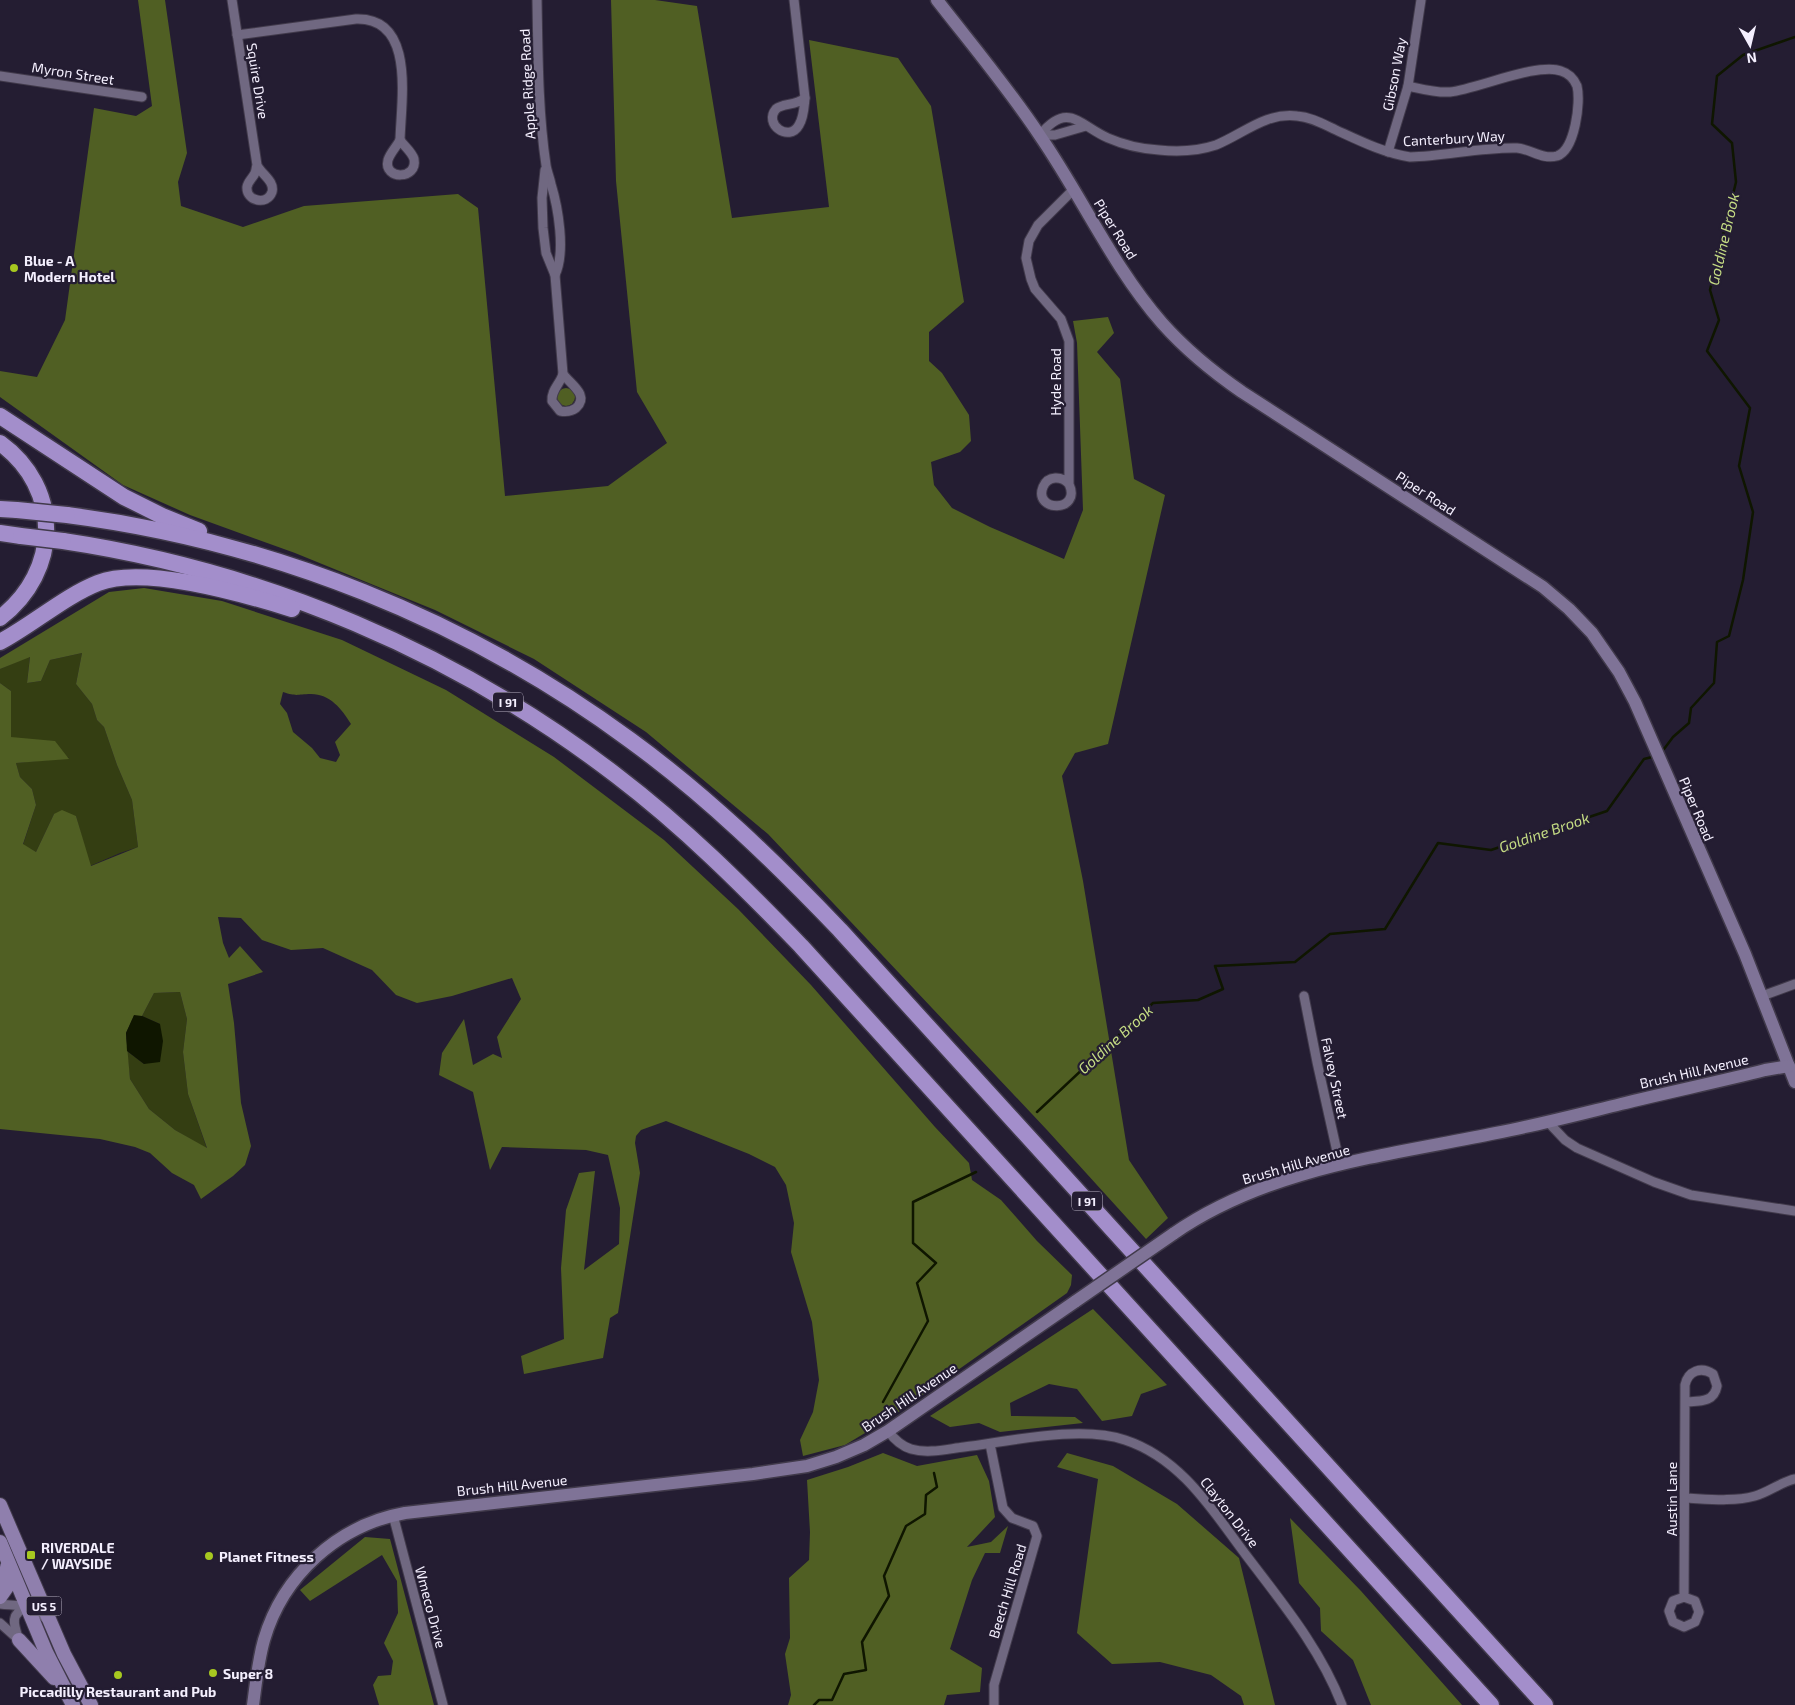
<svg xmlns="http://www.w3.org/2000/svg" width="1795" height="1705" font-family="'Exo 2',sans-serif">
<rect width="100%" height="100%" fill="#241d32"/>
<!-- green -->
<g fill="#343e12">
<polygon points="82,653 76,684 92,704 97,720 104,727 117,765 132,800 138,847 120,853 90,866 76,816 54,814 36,852 23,845 36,805 32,789 20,777 16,763 69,758 11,737 11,691 0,683 0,669 30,656 27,683 41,681 50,660"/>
<polygon points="180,992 187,1019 183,1052 188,1094 207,1149 175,1130 149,1109 130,1079 127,1051 144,1064 160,1024 142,1016 154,993"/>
</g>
<!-- forest -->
<g fill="#505f23" fill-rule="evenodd">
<polygon points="138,0 165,0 187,153 178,182 181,206 243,227 304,206 458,194 478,208 505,496 608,486 667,443 637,392 616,181 611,0 655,0 697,6 732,218 829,207 809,40 898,58 931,106 964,302 929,332 929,361 942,373 969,415 971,441 960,452 931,462 934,485 952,508 990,527 1064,559 1083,510 1077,343 1073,321 1108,317 1114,333 1097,352 1120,379 1134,479 1165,495 1108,744 1075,753 1062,776 1083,881 1129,1160 1168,1218 1146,1239 1047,1130 768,834 646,732 534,659 435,610 295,553 190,515 123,485 0,397 0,371 37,377 65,320 94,108 136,116 152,106"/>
<circle cx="566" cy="397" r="9"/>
<path d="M 144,588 L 222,601 L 342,640 L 446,690 L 554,757 L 664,840 L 738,909 L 811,985 L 935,1127 L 969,1163 L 972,1180 L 1001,1200 L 1037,1241 L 1072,1275 L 1071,1285 L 1067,1293 L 890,1418 L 845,1445 L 803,1456 L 800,1440 L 813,1412 L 819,1380 L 812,1322 L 791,1252 L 794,1223 L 786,1185 L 775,1167 L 749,1154 L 666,1121 L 641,1130 L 636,1136 L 635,1143 L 640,1173 L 618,1313 L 610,1318 L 603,1358 L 524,1374 L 521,1356 L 564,1339 L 561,1268 L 566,1210 L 579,1173 L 595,1171 L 584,1270 L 619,1244 L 620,1208 L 608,1155 L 586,1150 L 502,1147 L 490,1170 L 473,1092 L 439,1075 L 442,1053 L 464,1019 L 473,1065 L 493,1054 L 502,1058 L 497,1037 L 521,999 L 512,978 L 452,996 L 417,1003 L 396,995 L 372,970 L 323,948 L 291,950 L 262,940 L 241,918 L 218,917 L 223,943 L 229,958 L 240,946 L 263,972 L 228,984 L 234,1023 L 241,1103 L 251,1146 L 245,1165 L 233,1176 L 201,1199 L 194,1185 L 172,1173 L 150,1153 L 135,1147 L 100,1139 L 0,1129 L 0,683 L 11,691 L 11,737 L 55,741 L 69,759 L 16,763 L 20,777 L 32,789 L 36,805 L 23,844 L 36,852 L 54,814 L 62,810 L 76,816 L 91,866 L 138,847 L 132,800 L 117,765 L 104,727 L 97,720 L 92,704 L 76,684 L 82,653 L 50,660 L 41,681 L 27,683 L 30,657 L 0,669 L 0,658 L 109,592 ZM 283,692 C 298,697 297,694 311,694 C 330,694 342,709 351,724 L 335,742 L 340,755 L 336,762 L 320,758 L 312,748 L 293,732 L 287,713 L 280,704 ZM 180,992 L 187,1019 L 183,1052 L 188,1094 L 207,1148 L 175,1130 L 149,1109 L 130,1079 L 126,1033 L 134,1016 L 142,1016 L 154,993 Z"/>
<polygon points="1093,1309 1167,1385 1141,1394 1132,1416 1102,1421 1077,1389 1049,1384 1010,1403 1011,1416 1075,1417 1083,1423 1000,1432 979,1423 950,1427 930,1416"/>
<polygon points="883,1453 917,1466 977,1455 989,1481 995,1517 967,1547 991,1542 1008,1526 1000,1553 985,1553 972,1580 950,1649 982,1668 980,1692 947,1695 944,1705 788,1705 791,1695 785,1654 790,1638 789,1578 809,1560 810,1532 807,1480 848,1467"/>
<polygon points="1067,1453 1113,1466 1177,1504 1239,1558 1275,1705 1244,1705 1241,1696 1211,1675 1160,1662 1112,1664 1077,1633 1098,1479 1057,1467"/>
<polygon points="1290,1518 1361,1591 1462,1705 1371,1705 1353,1660 1321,1631 1320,1608 1299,1583"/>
<polygon points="365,1537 390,1539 434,1705 379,1705 373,1685 378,1676 391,1675 393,1661 384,1643 398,1613 397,1581 382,1555 310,1601 300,1590"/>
</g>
<!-- water -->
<polygon fill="#0f1600" points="134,1015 142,1016 160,1024 163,1041 160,1062 144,1064 127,1051 126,1033"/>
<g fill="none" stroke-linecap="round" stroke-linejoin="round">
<!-- stream -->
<g stroke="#0f1600" stroke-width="2.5">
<polyline points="1664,749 1673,737 1689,723 1691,708 1714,683 1717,642 1729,636 1743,580 1753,512 1739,466 1750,408 1707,351 1719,320 1710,290 1736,182 1732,143 1712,124 1717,76 1743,55 1795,37"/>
<polyline points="1037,1112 1153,1003 1198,1000 1223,989 1215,966 1295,962 1330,934 1385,929 1438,843 1491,850 1607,811 1644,759 1652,757"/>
<polyline points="883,1402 928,1321 917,1283 936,1263 913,1243 913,1202 976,1172"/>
<polyline points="814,1705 819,1700 832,1700 844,1674 866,1670 862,1642 889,1596 884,1576 906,1526 925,1514 926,1495 937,1487 934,1473"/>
</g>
<!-- street casing -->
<g stroke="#413a4b" stroke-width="11">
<g id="street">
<path d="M 232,0 L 257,165 C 256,168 256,171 255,173 C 253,178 248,181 247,187 C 246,201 267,206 272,192 C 275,181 261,174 257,165"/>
<path d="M 537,0 C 538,55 538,111 546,165 C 547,172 550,178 551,184 C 558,207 566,252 555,275"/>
<polyline points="794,0 805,98"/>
<path d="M 237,35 L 356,19 C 416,17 401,101 400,140"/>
<polyline points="0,76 142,97"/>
<path d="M 805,98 C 804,107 804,117 799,125 C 789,143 763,124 776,109 C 783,103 795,106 805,98 Z"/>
<path d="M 1040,135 C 1068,101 1079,125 1108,138 C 1124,145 1142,149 1159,150 C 1178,152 1198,151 1216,145 C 1243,134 1266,112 1297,116 C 1311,117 1323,124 1336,130 C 1360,141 1384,153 1410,157 C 1446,156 1481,147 1517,148 C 1531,149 1542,160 1557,156 C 1575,150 1581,102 1577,86 C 1574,79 1568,73 1561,71 C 1538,62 1477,89 1450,92 C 1436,93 1422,89 1408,86"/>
<polyline points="1040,135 1055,135 1086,126"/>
<path d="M 400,140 C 404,146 412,152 414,159 C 418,180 383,180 388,160 C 390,153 397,146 400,140 Z"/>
<polyline points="1388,152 1408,86 1421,0"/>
<polyline points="545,170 542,198 543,228 546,253 555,275 563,374"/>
<path d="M 563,374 C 570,384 590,395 576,408 C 571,412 566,412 560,411 L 552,401 C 551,390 560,384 563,374 Z"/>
<path d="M 1069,484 C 1062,476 1048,475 1043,487 C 1033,512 1082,513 1069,484 L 1069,341 L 1061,319 L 1035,289 L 1031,279 L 1026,258 L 1029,241 L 1038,225 L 1074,189"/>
<polyline points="1304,996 1317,1062 1340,1165"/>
<polyline points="1762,996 1795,984"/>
<polyline points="1548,1122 1565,1140 1577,1148 1654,1182 1691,1195 1795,1211"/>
<path d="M 888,1431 C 894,1439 901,1446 911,1449 C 928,1454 947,1449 964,1447 C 1011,1441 1081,1425 1125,1440 C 1183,1459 1214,1513 1249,1559 C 1284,1605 1321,1650 1342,1705"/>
<polyline points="990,1444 1003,1508 1012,1518 1033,1526 1037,1536 994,1685 994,1705"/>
<path d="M 1685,1498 C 1708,1499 1733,1502 1755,1496 C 1769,1492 1781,1482 1795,1479"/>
<polyline points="393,1515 443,1705"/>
<path d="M 1684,1597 L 1695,1601 L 1699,1612 L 1695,1622 L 1684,1627 L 1673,1622 L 1669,1611 L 1673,1601 L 1684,1597 L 1685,1385 C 1688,1371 1701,1366 1713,1374 L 1717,1386 C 1714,1403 1699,1401 1685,1402"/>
<path d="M 0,1604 C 16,1606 34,1604 45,1618"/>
<polyline points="0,1623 19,1640"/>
<path d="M 19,1640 C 14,1625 9,1614 27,1607"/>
</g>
</g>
<!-- secondary casing -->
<g stroke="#413a4b" stroke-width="15">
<g id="secondary">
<path d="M 937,0 C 972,45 1009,89 1040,136 C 1082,197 1113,267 1162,323 C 1186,350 1213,372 1242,392 L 1543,587 L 1569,609 L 1592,633 L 1619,672 L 1635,702 L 1745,954 L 1795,1082"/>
<path d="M 1173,1234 C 1268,1168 1385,1156 1496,1133 C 1538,1125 1580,1114 1621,1104 C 1669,1092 1718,1082 1765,1070 L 1789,1066"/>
<path d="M 253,1705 C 256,1683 258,1661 264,1640 C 283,1575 338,1525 405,1513 L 753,1474 L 807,1466 L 836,1457 L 864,1445 L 888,1431 L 1076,1301"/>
</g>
</g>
<!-- primary casing -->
<g stroke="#413a4b" stroke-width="16">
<g id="primary">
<polyline points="0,1505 64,1654 91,1705"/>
<polyline points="0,1542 46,1652 73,1705"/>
<polyline points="0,1597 7,1587 7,1567"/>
<polyline points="19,1640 54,1678"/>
</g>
</g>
<!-- highway casing -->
<g stroke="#413a4b" stroke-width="19">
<g id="highway">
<polyline points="0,416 124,497 162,516 199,531"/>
<path d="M 0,443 C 62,488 61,571 0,618"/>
<polyline points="0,509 17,510"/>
<path d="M 67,515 C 270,541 466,619 630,740 C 707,796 775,862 840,930 L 1545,1705"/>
<polyline points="0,533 21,536"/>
<path d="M 63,541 C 264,571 456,652 617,776 C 684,827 743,886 801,946 L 1491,1705"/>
<path d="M 0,642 C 32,625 65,596 98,583 C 144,565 244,594 292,609"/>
</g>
</g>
<!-- street -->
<use href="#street" stroke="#706881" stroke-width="9"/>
<!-- secondary -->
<use href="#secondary" stroke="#7f7397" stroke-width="12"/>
<!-- primary -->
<use href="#primary" stroke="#8f7fad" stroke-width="14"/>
<!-- highway -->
<use href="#highway" stroke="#a38ecb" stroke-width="16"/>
<!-- secondary-bridge casing -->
<g stroke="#413a4b" stroke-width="15" stroke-linecap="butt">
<polyline id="secondary-bridge" points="1076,1301 1173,1234"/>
</g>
<!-- highway-bridge casing -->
<g stroke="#413a4b" stroke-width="19" stroke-linecap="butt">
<g id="highway-bridge">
<polyline points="17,510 67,515"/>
<polyline points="21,536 63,541"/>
</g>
</g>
<!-- secondary-bridge -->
<use href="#secondary-bridge" stroke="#7f7397" stroke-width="12"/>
<!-- highway-bridge -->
<use href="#highway-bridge" stroke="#a38ecb" stroke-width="16"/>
</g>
<!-- markers -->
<g fill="#a7c820" stroke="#241d32" stroke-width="2">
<circle cx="14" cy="268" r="5"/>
<rect x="26" y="1550" width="10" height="10" rx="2.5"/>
<circle cx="209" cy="1556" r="5"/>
<circle cx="213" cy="1673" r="5"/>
<circle cx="118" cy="1675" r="5"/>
</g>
<g text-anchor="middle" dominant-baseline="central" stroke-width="4.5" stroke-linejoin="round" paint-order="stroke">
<!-- shield labels -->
<g fill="#241d32" stroke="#b6b0c1" stroke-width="1">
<rect x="493" y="692.5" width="30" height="19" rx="4"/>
<rect x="1072" y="1191.5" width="30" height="19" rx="4"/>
<rect x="26.5" y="1596.5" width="35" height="19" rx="4"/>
</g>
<g font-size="12" font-weight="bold" fill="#f4effe">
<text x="508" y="702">I 91</text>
<text x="1087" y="1201">I 91</text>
<text x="44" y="1606">US 5</text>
</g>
<!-- street labels -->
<g font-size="14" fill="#f4effe" stroke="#241d32">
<text transform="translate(73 73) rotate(9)">Myron Street</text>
<text transform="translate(1394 74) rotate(-79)">Gibson Way</text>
<text transform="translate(258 81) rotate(81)">Squire Drive</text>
<text transform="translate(527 84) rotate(-93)">Apple Ridge Road</text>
<text transform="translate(1454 138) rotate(-3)">Canterbury Way</text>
<text transform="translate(1116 229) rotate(58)">Piper Road</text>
<text transform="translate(1055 382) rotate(-90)">Hyde Road</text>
<text transform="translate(1426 493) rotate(33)">Piper Road</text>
<text transform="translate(1697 809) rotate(67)">Piper Road</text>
<text transform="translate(1694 1071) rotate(-13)">Brush Hill Avenue</text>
<text transform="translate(1335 1078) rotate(78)">Falvey Street</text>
<text transform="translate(1296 1164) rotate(-16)">Brush Hill Avenue</text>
<text transform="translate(909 1397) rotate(-34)">Brush Hill Avenue</text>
<text transform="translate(512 1485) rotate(-6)">Brush Hill Avenue</text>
<text transform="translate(1671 1499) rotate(-90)">Austin Lane</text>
<text transform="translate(1230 1512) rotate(52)">Clayton Drive</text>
<text transform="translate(1007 1591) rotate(-73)">Beech Hill Road</text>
<text transform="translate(431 1607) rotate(75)">Wmeco Drive</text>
</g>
<!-- poi labels -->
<g font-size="14" font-weight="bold" fill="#f4effe" stroke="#241d32" text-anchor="start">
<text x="24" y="260">Blue - A<tspan x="24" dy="16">Modern Hotel</tspan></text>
<text x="41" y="1547">RIVERDALE<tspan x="41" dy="16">/ WAYSIDE</tspan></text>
<text x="219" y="1556">Planet Fitness</text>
<text x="223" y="1673">Super 8</text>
<text x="118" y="1691" text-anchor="middle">Piccadilly Restaurant and Pub</text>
</g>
<!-- water labels -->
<g font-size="15" font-style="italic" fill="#c5dc84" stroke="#241d32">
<text transform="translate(1723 239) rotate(-77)">Goldine Brook</text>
<text transform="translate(1544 832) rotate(-19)">Goldine Brook</text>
<text transform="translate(1115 1039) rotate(-42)">Goldine Brook</text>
</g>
</g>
<!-- north arrow -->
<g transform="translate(1750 45) rotate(172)" stroke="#241d32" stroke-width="4" paint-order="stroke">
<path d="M0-4L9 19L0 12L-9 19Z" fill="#f4effe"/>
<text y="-8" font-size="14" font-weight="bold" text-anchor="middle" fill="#f4effe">N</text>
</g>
</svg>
